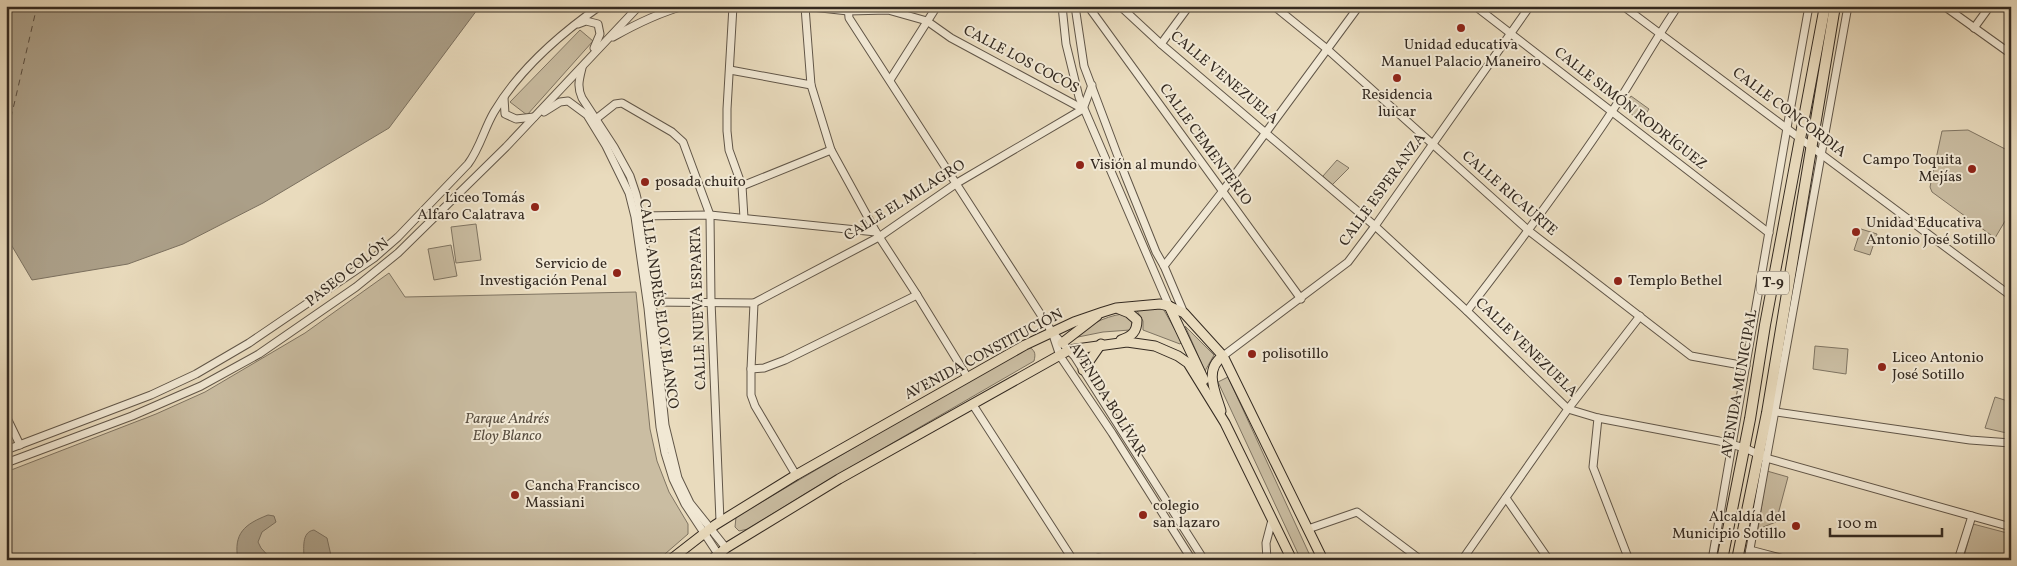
<svg xmlns="http://www.w3.org/2000/svg" width="2017" height="566" font-family="Vollkorn,serif">
<rect width="100%" height="100%" fill="#e9dbbd"/>
<filter id="stains"><feTurbulence type="fractalNoise" baseFrequency=".004" numOctaves="4"/><feColorMatrix values="0 0 0 0 .2 0 0 0 0 .09 0 0 0 0 .02 0 0 0 .5 -.17"/></filter>
<radialGradient id="worn" r=".72"><stop offset=".6" stop-color="#630" stop-opacity="0"/><stop offset="1" stop-color="#630" stop-opacity=".3"/></radialGradient>
<!-- green -->
<g fill="#cabda2" stroke="#7f7462">
<polygon points="580,30 593,41 527,115 510,102"/>
<polygon points="1631,96 1649,109 1641,121 1623,108"/>
<polygon points="1968,130 2011,152 2011,211 1995,238 1932,192 1930,187 1942,131"/>
<polygon points="1337,160 1349,168 1332,185 1323,176"/>
<polygon points="476,224 481,260 456,263 451,227"/>
<polygon points="1861,229 1877,234 1870,255 1854,250"/>
<polygon points="451,245 457,276 434,280 428,249"/>
<polygon points="389,273 405,297 636,292 650,429 657,461 669,492 688,524 688,534 658,560 6,560 6,472 156,414 205,392 305,333"/>
<polygon points="1161,305 1182,342 1180,344 1143,330 1143,321 1136,309"/>
<path d="M 1122,314 C 1130,317 1135,322 1130,330 L 1103,332 L 1073,338 C 1087,326 1103,317 1122,314 Z"/>
<polygon points="1185,326 1214,355 1205,371"/>
<path d="M 1027,346 C 1035,350 1036,353 1034,361 L 813,489 L 748,529 L 739,531 L 735,527 L 736,517 Z"/>
<polygon points="1815,346 1848,349 1846,374 1813,369"/>
<polygon points="1228,377 1312,560 1301,560 1218,382"/>
<polygon points="1995,397 2011,402 2011,434 1985,428"/>
<polygon points="1767,471 1788,477 1776,522 1758,529"/>
<polygon points="1973,524 2011,534 2005,560 1963,560"/>
</g>
<!-- water -->
<g fill="#ab9f88" stroke="#7b705f">
<polygon points="6,6 480,6 389,128 263,203 183,244 128,264 32,280 6,236 6,175 9,159 6,158"/>
<path d="M 268,515 L 274,516 L 276,522 L 262,532 L 258,542 L 261,548 L 272,560 L 238,560 C 233,533 245,524 268,515 Z"/>
<path d="M 314,530 L 327,538 L 332,560 L 304,560 C 304,549 301,532 314,530 Z"/>
</g>
<g fill="none" stroke-linecap="round" stroke-linejoin="round">
<!-- ferry -->
<polyline stroke="#584d40" stroke-width="1" stroke-dasharray="6 5" stroke-linecap="butt" points="6,139 37,6"/>
<!-- minor casing -->
<g stroke="#615648" stroke-width="9">
<g id="minor">
<polyline points="733,6 727,109 727,131 729,150 742,186 744,218"/>
<polyline points="803,6 848,11 888,10 927,21 951,38 1083,109"/>
<polyline points="848,6 849,18 1052,332 1075,357 1204,560"/>
<polyline points="1062,6 1066,44 1079,97 1169,306"/>
<polyline points="1075,6 1084,66 1125,175 1156,252 1164,266 1184,313"/>
<polyline points="1088,6 1301,299"/>
<polyline points="1120,6 1161,44 1375,226 1467,311 1568,409 1598,418 1719,441 1745,448 1766,458 2011,527"/>
<polyline points="1274,6 1327,49 1529,231 1691,356 1746,366"/>
<polyline points="1475,6 1769,233"/>
<polyline points="1623,6 2011,296"/>
<polyline points="1944,6 2011,54"/>
<polyline points="805,7 811,85 831,150 876,232 917,295 968,378"/>
<polyline points="578,24 586,21 598,24 600,34 594,48"/>
<polyline points="1974,28 1990,6"/>
<path d="M 613,37 C 636,24 658,13 684,6"/>
<polyline points="1161,44 1189,6"/>
<path d="M 582,68 C 579,80 577,87 582,98 L 614,147 L 630,176 L 636,194 L 641,215 L 652,301 L 665,425 L 678,478 L 690,503 L 726,548"/>
<polyline points="730,70 811,85"/>
<polyline points="890,80 937,6"/>
<polyline points="504,98 505,114 516,119 534,117"/>
<polyline points="1083,109 1092,85"/>
<polyline points="544,112 560,102 568,101 587,115 606,146 629,193 635,217 648,308 660,427 665,453 673,479 685,504 718,554"/>
<polyline points="596,119 615,104 622,103 672,132 683,142 710,215 711,301 720,521"/>
<polyline points="742,186 831,150"/>
<polyline points="638,216 710,215 876,232"/>
<polyline points="1164,266 1222,192 1359,6"/>
<polyline points="650,302 754,303 879,237 957,183 1083,109"/>
<path d="M 1467,311 C 1517,246 1566,181 1611,113 C 1634,78 1654,41 1678,6"/>
<polyline points="1053,335 1060,356 1112,433 1192,560"/>
<polyline points="1223,356 1348,262 1375,226 1530,6"/>
<polyline points="751,369 754,303"/>
<polyline points="973,405 1073,560"/>
<polyline points="1776,412 1970,440 2011,443"/>
<polyline points="6,416 20,445"/>
<polyline points="1598,418 1593,467 1629,560"/>
<path d="M 6,450 L 151,395 L 196,374 L 249,343 L 374,258 L 398,237 L 468,164 C 480,148 484,129 494,112 C 519,70 560,34 600,6"/>
<polyline points="6,463 132,416 201,386 259,354 356,287 398,253 506,147 639,6"/>
<polyline points="796,475 755,406 751,395 751,369 764,368 785,360 917,295"/>
<polyline points="1506,498 1549,560"/>
<polyline points="1308,529 1357,512 1421,560"/>
<polyline points="1750,550 1788,560"/>
<polyline points="962,560 975,558 979,560"/>
<polyline points="1091,560 1098,558 1111,560"/>
<polyline points="1267,560 1266,543 1272,520"/>
<polyline points="1462,560 1568,409 1640,316"/>
<polyline points="1712,560 1787,128 1809,6"/>
<polyline points="1748,560 1848,6"/>
<polyline points="1958,560 1972,516"/>
</g>
</g>
<!-- major casing -->
<g stroke="#342a21" stroke-width="11">
<g id="major">
<polyline points="1169,306 1204,380"/>
<path d="M 1119,309 L 1129,313 L 1137,320 C 1137,332 1132,336 1121,340"/>
<polyline points="1062,343 1097,316"/>
<polyline points="1083,370 1101,344"/>
<path d="M 1221,411 C 1216,393 1203,370 1223,356"/>
<polyline points="670,560 715,525 796,475 1025,345 1074,322 1103,312 1116,308 1160,304 1169,306 1184,313 1223,356 1323,560"/>
<polyline points="711,560 726,548 839,479 1069,350 1127,342 1155,346 1178,356 1188,363 1225,423 1292,560"/>
</g>
</g>
<!-- highway casing -->
<g stroke="#342a21" stroke-width="12">
<g id="highway">
<polyline points="1722,560 1750,419 1765,325 1825,6"/>
<polyline points="1737,560 1767,413 1835,6"/>
</g>
</g>
<!-- minor -->
<use href="#minor" stroke="#f1e8d4" stroke-width="7"/>
<!-- major -->
<use href="#major" stroke="#e9dbbd" stroke-width="9"/>
<!-- highway -->
<use href="#highway" stroke="#e9dbbd" stroke-width="10"/>
</g>
<!-- markers -->
<g fill="#8f2418" stroke="#f1e8d4" stroke-width="2">
<circle cx="1461" cy="28" r="5"/>
<circle cx="1397" cy="78" r="5"/>
<circle cx="1080" cy="165" r="5"/>
<circle cx="1972" cy="169" r="5"/>
<circle cx="645" cy="182" r="5"/>
<circle cx="535" cy="207" r="5"/>
<circle cx="1856" cy="232" r="5"/>
<circle cx="617" cy="273" r="5"/>
<circle cx="1618" cy="281" r="5"/>
<circle cx="1252" cy="354" r="5"/>
<circle cx="1882" cy="367" r="5"/>
<circle cx="515" cy="495" r="5"/>
<circle cx="1143" cy="515" r="5"/>
<circle cx="1796" cy="526" r="5"/>
</g>
<g text-anchor="middle" dominant-baseline="central" stroke-width="4" stroke-linejoin="round" paint-order="stroke">
<!-- shield labels -->
<rect fill="#f1e8d4" stroke="#6d6357" stroke-width="1" x="1757" y="271.5" width="32" height="23" rx="4"/>
<g font-size="14" font-weight="bold" fill="#342a21">
<text x="1773" y="283">T-9</text>
</g>
<!-- poi labels -->
<g font-size="15" fill="#342a21" stroke="#f1e8d4" text-anchor="start">
<text x="1461" y="45" text-anchor="middle">Unidad educativa<tspan x="1461" dy="17">Manuel Palacio Maneiro</tspan></text>
<text x="1397" y="95" text-anchor="middle">Residencia<tspan x="1397" dy="17">luicar</tspan></text>
<text x="1962" y="160" text-anchor="end">Campo Toquita<tspan x="1962" dy="17">Mejías</tspan></text>
<text x="1090" y="165">Visión al mundo</text>
<text x="655" y="182">posada chuito</text>
<text x="525" y="198" text-anchor="end">Liceo Tomás<tspan x="525" dy="17">Alfaro Calatrava</tspan></text>
<text x="1866" y="223">Unidad Educativa<tspan x="1866" dy="17">Antonio José Sotillo</tspan></text>
<text x="607" y="264" text-anchor="end">Servicio de<tspan x="607" dy="17">Investigación Penal</tspan></text>
<text x="1628" y="281">Templo Bethel</text>
<text x="1262" y="354">polisotillo</text>
<text x="1892" y="358">Liceo Antonio<tspan x="1892" dy="17">José Sotillo</tspan></text>
<text x="525" y="486">Cancha Francisco<tspan x="525" dy="17">Massiani</tspan></text>
<text x="1153" y="506">colegio<tspan x="1153" dy="17">san lazaro</tspan></text>
<text x="1786" y="517" text-anchor="end">Alcaldía del<tspan x="1786" dy="17">Municipio Sotillo</tspan></text>
</g>
<!-- street labels -->
<g font-size="15" fill="#342a21" stroke="#f1e8d4">
<text transform="translate(1021 60) rotate(28)">CALLE LOS COCOS</text>
<text transform="translate(1224 78) rotate(40)">CALLE VENEZUELA</text>
<text transform="translate(1630 109) rotate(38)">CALLE SIMÓN RODRÍGUEZ</text>
<text transform="translate(1789 113) rotate(37)">CALLE CONCORDIA</text>
<text transform="translate(1205 145) rotate(54)">CALLE CEMENTERIO</text>
<text transform="translate(1383 190) rotate(-54)">CALLE ESPERANZA</text>
<text transform="translate(1509 194) rotate(41)">CALLE RICAURTE</text>
<text transform="translate(905 201) rotate(-32)">CALLE EL MILAGRO</text>
<text transform="translate(348 273) rotate(-38)">PASEO COLÓN</text>
<text transform="translate(658 304) rotate(82)">CALLE ANDRÉS ELOY BLANCO</text>
<text transform="translate(699 308) rotate(-92)">CALLE NUEVA ESPARTA</text>
<text transform="translate(1526 348) rotate(44)">CALLE VENEZUELA</text>
<text transform="translate(984 355) rotate(-28)">AVENIDA CONSTITUCIÓN</text>
<text transform="translate(1740 384) rotate(-80)">AVENIDA MUNICIPAL</text>
<text transform="translate(1107 400) rotate(58)">AVENIDA BOLÍVAR</text>
</g>
<!-- park labels -->
<g font-size="15" font-style="italic" fill="#5a4f41" stroke="#f1e8d4">
<text x="507" y="419">Parque Andrés<tspan x="507" dy="17">Eloy Blanco</tspan></text>
</g>
</g>
<!-- margin -->
<rect width="2017" height="566" fill="none" stroke="#e9dbbd" stroke-width="25"/>
<rect x="8" y="8" width="2002" height="551" fill="none" stroke="#342a21" stroke-width="2.5"/>
<rect x="12" y="12" width="1992" height="541" fill="none" stroke="#342a21"/>
<!-- scale -->
<path d="M1830 528v8h112v-8" fill="none" stroke="#342a21" stroke-width="2.5"/>
<text x="1837" y="528" font-size="15" fill="#342a21" stroke="#f1e8d4" stroke-width="4" paint-order="stroke">100 m</text>
<rect width="100%" height="100%" filter="url(#stains)"/>
<rect width="100%" height="100%" fill="url(#worn)"/>
</svg>
